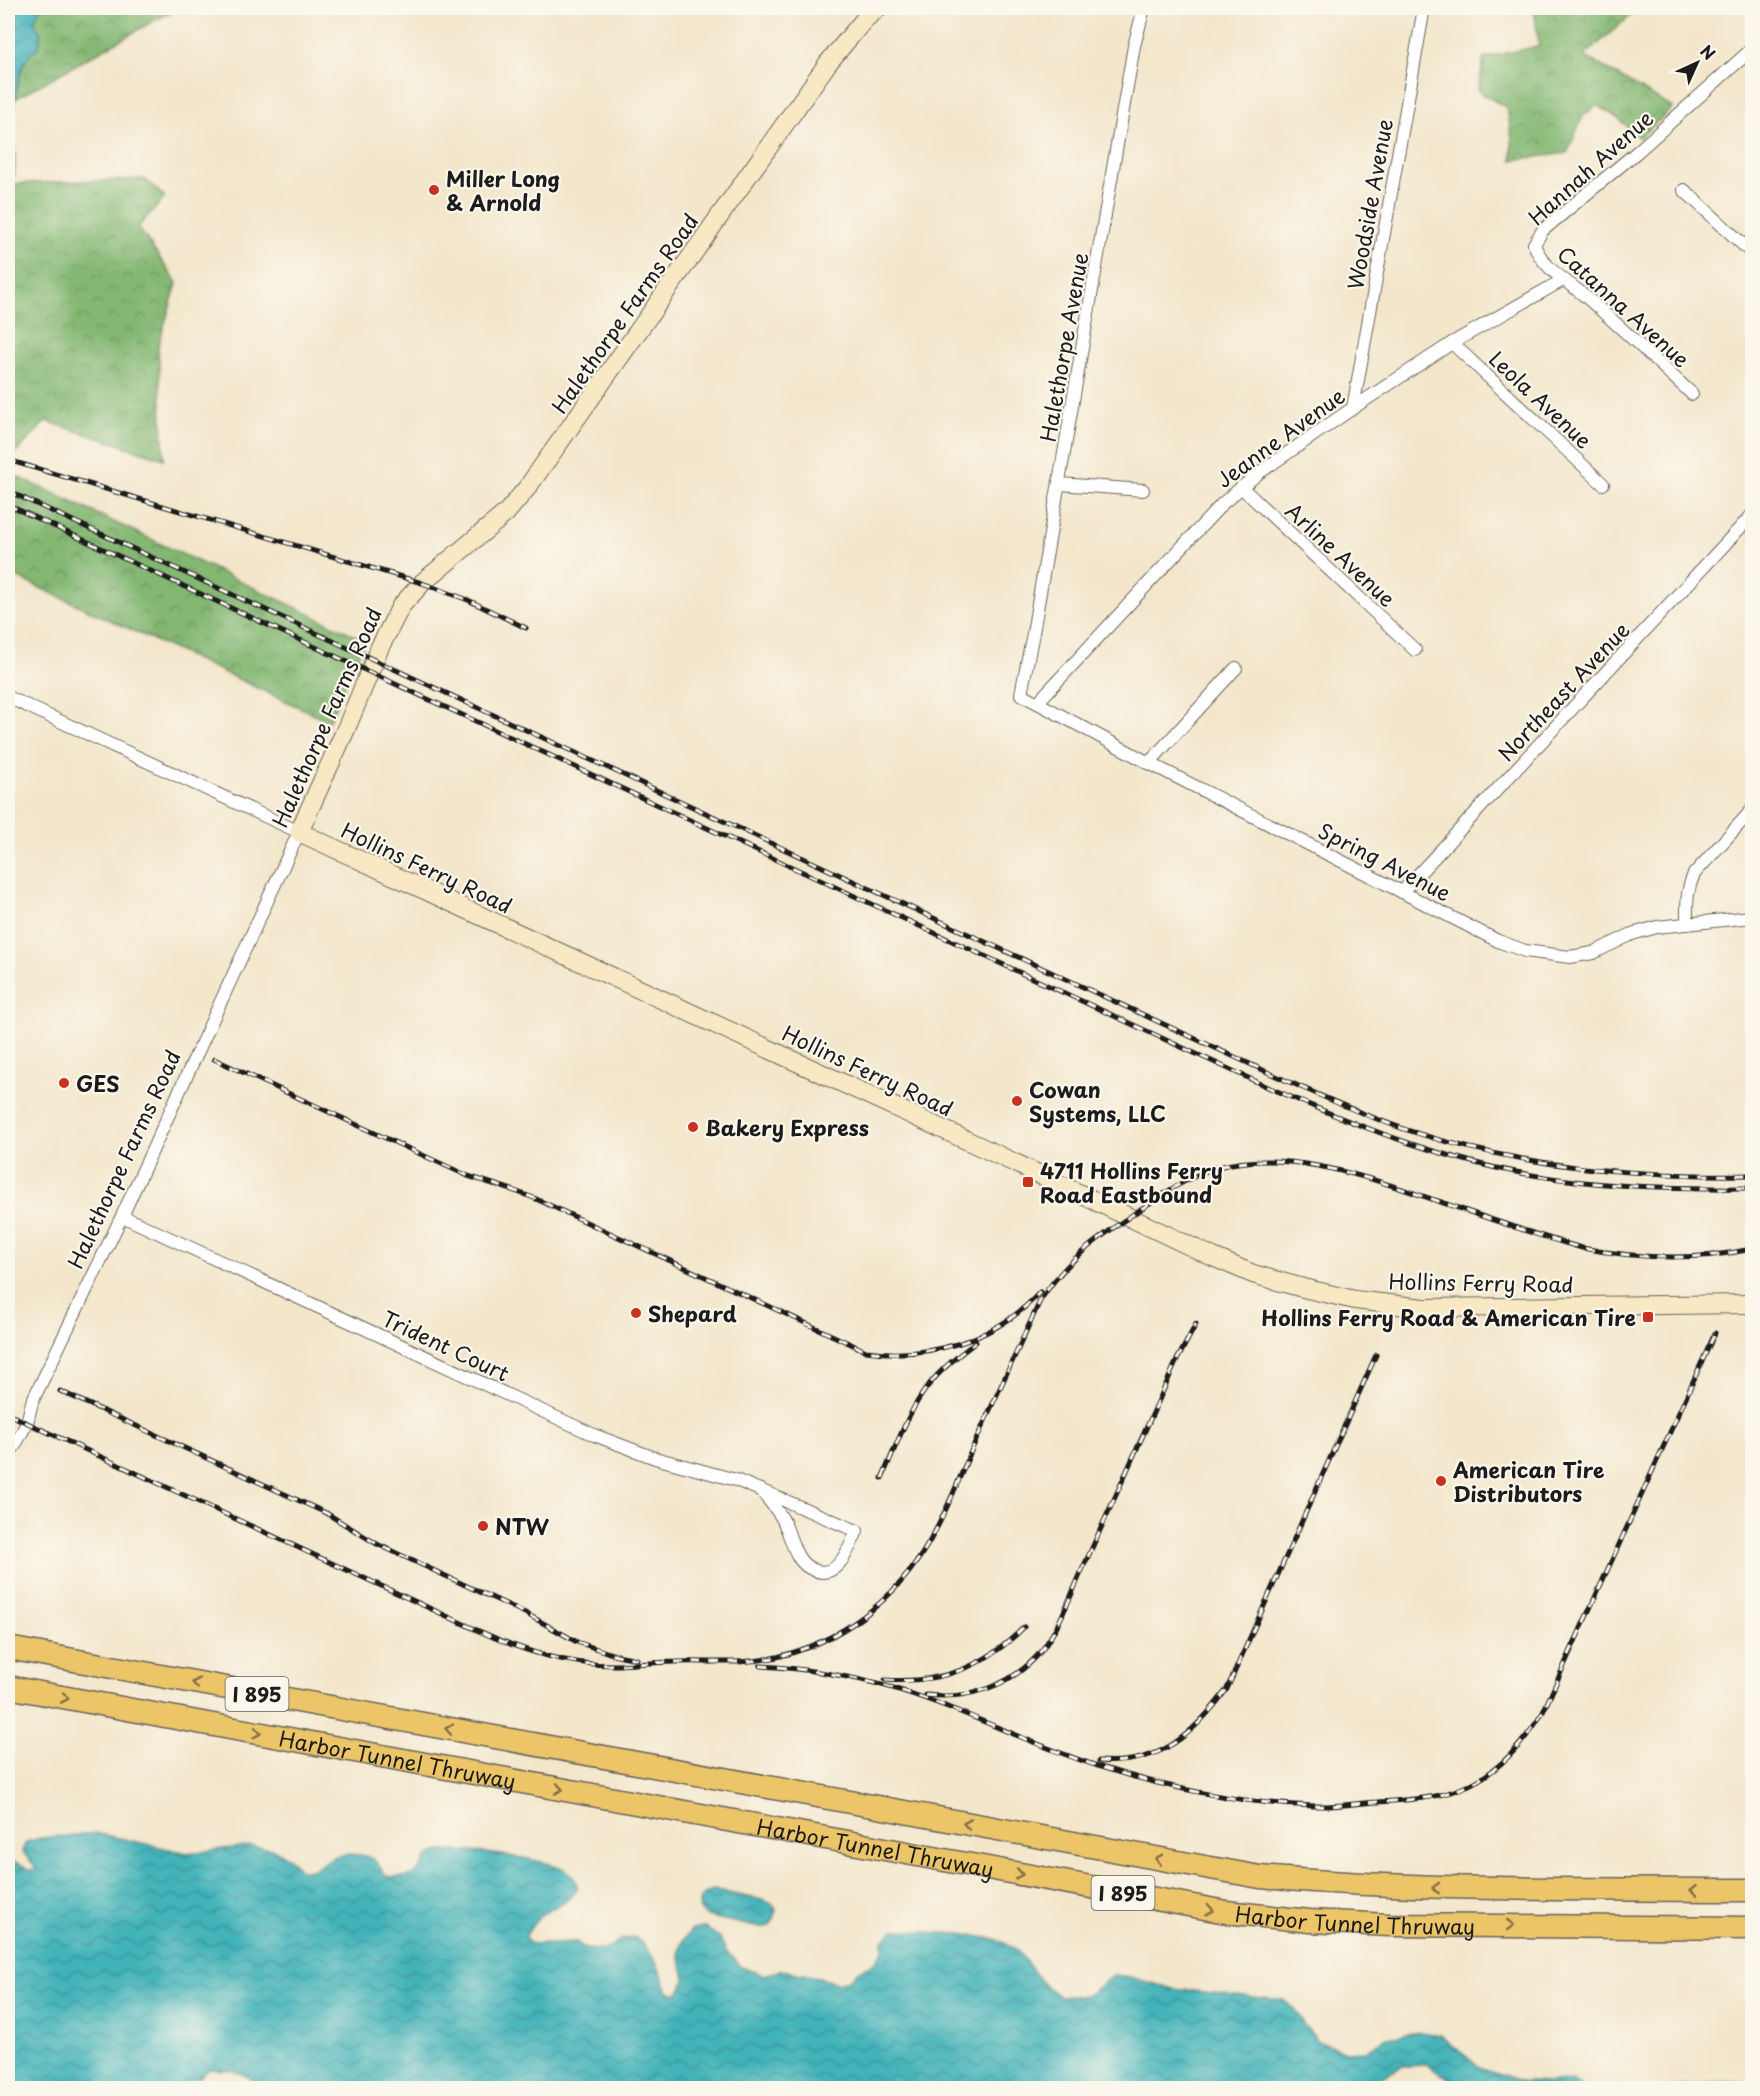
<svg xmlns="http://www.w3.org/2000/svg" width="1760" height="2096" font-family="'Playpen Sans',sans-serif">
<defs>
<pattern id="forest-crowns" width="20" height="18" patternUnits="userSpaceOnUse" patternTransform="scale(1.5)"><rect width="20" height="18" fill="#83b772"/><path d="M2 6a3 3 0 1 1 6 0M12 15a3 3 0 1 1 6 0" fill="none" stroke="#6a945d"/></pattern>
<pattern id="water-waves" width="16" height="10" patternUnits="userSpaceOnUse" patternTransform="scale(1.5)"><rect width="16" height="10" fill="#42b3b9"/><path d="M0 5q4-4 8 0t8 0" fill="none" stroke="#369196"/></pattern>
</defs>
<rect width="100%" height="100%" fill="#fbf7ec"/>
<filter id="ink" filterUnits="userSpaceOnUse"><feTurbulence type="fractalNoise" baseFrequency=".0167" numOctaves="2"/><feDisplacementMap in="SourceGraphic" scale="12" xChannelSelector="R" yChannelSelector="G"/><feConvolveMatrix kernelMatrix="1 2 1 2 8 2 1 2 1" color-interpolation-filters="sRGB"/></filter>
<filter id="wash" filterUnits="userSpaceOnUse"><feTurbulence type="fractalNoise" baseFrequency=".008" numOctaves="4" result="noise"/><feDisplacementMap in="SourceGraphic" scale="24" xChannelSelector="R" yChannelSelector="G"/><feGaussianBlur stdDeviation="1.35" result="paint"/><feColorMatrix in="noise" values="0 0 0 0 0 0 0 0 0 0 0 0 0 0 0 0 0 1.4 0 .05"/><feComposite in="paint" operator="in"/></filter>
<g filter="url(#wash)">
<rect width="100%" height="100%" fill="#f3e6cb"/>
<!-- forest -->
<g fill="url(#forest-crowns)" stroke="#506a47" stroke-width="1.5">
<polygon points="8,8 183,8 157,19 8,103"/>
<polygon points="1534,8 1639,8 1584,56 1673,108 1639,138 1619,119 1597,105 1583,116 1567,153 1512,160 1512,139 1507,108 1478,91 1484,58 1539,46"/>
<polygon points="145,179 165,197 138,227 177,283 158,346 164,459 46,421 8,461 8,184"/>
<polygon points="8,472 365,640 329,721 8,573"/>
</g>
<!-- water -->
<g fill="url(#water-waves)" stroke="#2f686a" stroke-width="1.5">
<path d="M 19,8 L 40,8 C 28,29 43,26 40,41 C 38,51 28,55 24,63 C 18,76 13,108 12,122 C 10,145 23,168 8,188 L 8,91 L 14,69 L 13,58 L 10,52 L 10,39 L 17,26 L 16,16 Z"/>
<path d="M 96,1833 L 187,1853 L 251,1846 L 273,1849 L 289,1858 L 300,1870 C 318,1871 319,1864 334,1857 C 345,1853 365,1853 375,1861 C 379,1865 383,1871 386,1876 C 399,1879 416,1878 423,1864 C 426,1859 429,1854 436,1852 C 457,1847 553,1859 569,1872 C 574,1876 576,1882 578,1888 C 566,1905 558,1904 543,1914 C 535,1920 530,1929 525,1937 L 531,1944 L 577,1942 L 585,1949 L 605,1950 L 620,1940 L 635,1937 C 653,1951 661,1971 668,1992 L 677,1994 C 696,1977 673,1964 681,1945 C 683,1939 689,1934 692,1929 L 705,1928 L 720,1938 L 726,1951 L 741,1967 L 763,1975 L 782,1970 L 818,1977 L 836,1983 L 849,1980 L 857,1971 L 874,1963 L 883,1951 L 883,1940 L 894,1930 L 959,1934 L 997,1939 L 1016,1949 L 1045,1986 L 1061,1997 L 1088,1995 L 1113,1975 L 1130,1977 L 1173,1989 L 1284,2000 L 1296,2011 L 1304,2025 L 1318,2041 L 1345,2052 L 1366,2051 L 1387,2037 L 1421,2032 L 1440,2035 L 1479,2067 L 1524,2082 L 1549,2083 L 1571,2080 L 1583,2088 L 1465,2088 L 1427,2065 L 1403,2066 L 1360,2088 L 262,2088 L 247,2076 L 230,2070 L 209,2069 L 192,2084 L 183,2088 L 8,2088 L 8,1861 L 13,1861 L 33,1871 L 35,1866 L 22,1851 L 26,1842 L 41,1838 Z"/>
<path d="M 713,1890 L 758,1899 L 773,1904 L 776,1910 L 774,1919 L 769,1926 L 761,1928 L 706,1916 L 700,1910 C 697,1899 702,1894 713,1890 Z"/>
</g>
<g fill="none" stroke-linecap="round" stroke-linejoin="round">
<!-- stream -->
<g stroke="#42b3b9" stroke-width="3">
<polyline points="10,87 13,73"/>
<polyline points="1675,2088 1683,2086 1752,2081"/>
</g>
</g>
</g>
<g filter="url(#ink)">
<g fill="none" stroke-linecap="round" stroke-linejoin="round">
<!-- street casing -->
<g stroke="#676359" stroke-width="14">
<g id="street">
<polyline points="1144,8 1134,46 1033,633 1021,694 1149,763 1402,892 1498,941 1525,951 1570,957 1593,953 1632,934 1657,927 1752,917"/>
<polyline points="1684,190 1752,253"/>
<polyline points="1452,343 1603,484"/>
<path d="M 1692,394 C 1656,361 1622,328 1585,296 C 1566,280 1543,269 1534,244 L 1543,230 L 1637,152 L 1752,49"/>
<polyline points="1353,408 1424,8"/>
<polyline points="1059,484 1143,490"/>
<polyline points="1241,487 1415,650"/>
<polyline points="8,697 299,832 122,1216 32,1402 27,1423 14,1447"/>
<polyline points="1038,702 1223,503 1260,472 1353,408 1452,343 1563,280"/>
<polyline points="1149,763 1236,668"/>
<polyline points="1402,892 1752,515"/>
<path d="M 1687,924 C 1687,905 1686,891 1694,874 L 1752,810"/>
<path d="M 122,1216 L 594,1435 L 655,1458 L 736,1480 L 857,1531 C 849,1548 838,1580 814,1570 C 808,1568 803,1564 799,1558 C 792,1547 789,1532 783,1520 C 777,1509 768,1500 761,1490"/>
</g>
</g>
<!-- secondary casing -->
<g stroke="#676359" stroke-width="20">
<polyline id="secondary" points="878,8 864,20 828,63 527,488 506,513 422,583 401,606 380,647 346,729 299,832 994,1153 1213,1257 1253,1274 1303,1288 1355,1300 1424,1308 1752,1304"/>
</g>
<!-- highway casing -->
<g stroke="#676359" stroke-width="25">
<g id="highway">
<path d="M 8,1648 L 1260,1877 C 1424,1891 1588,1889 1752,1890"/>
<path id="s1" d="M 8,1687 L 1226,1912 L 1310,1921 L 1390,1925 L 1752,1928"/>
</g>
</g>
<!-- street -->
<use href="#street" stroke="#fff" stroke-width="12"/>
<!-- secondary -->
<use href="#secondary" stroke="#f8e8c3" stroke-width="18"/>
<!-- highway -->
<use href="#highway" stroke="#edc569" stroke-width="22"/>
<!-- rail casing -->
<g stroke="#1c1c1c" stroke-width="5">
<g id="rail">
<polyline points="8,460 422,583 468,600 526,628"/>
<path d="M 8,491 L 1276,1076 C 1319,1095 1362,1115 1407,1130 C 1521,1167 1633,1177 1752,1175"/>
<path d="M 8,505 L 1270,1088 C 1330,1114 1390,1139 1454,1157 C 1551,1186 1652,1189 1752,1188"/>
<path d="M 214,1059 L 468,1176 L 512,1190 L 534,1198 L 866,1351 C 929,1360 997,1340 1040,1292"/>
<polyline points="60,1391 326,1513 377,1544 525,1613 577,1642 612,1654 637,1659"/>
<path d="M 8,1414 L 479,1631 C 523,1651 569,1666 619,1665 C 638,1664 658,1662 677,1662 C 711,1661 743,1665 777,1657 C 840,1642 896,1600 928,1544 C 946,1514 958,1481 972,1449 C 995,1400 1017,1350 1040,1301 C 1064,1262 1098,1238 1135,1213 C 1162,1195 1188,1176 1218,1167 C 1290,1148 1368,1178 1435,1200 C 1484,1217 1532,1234 1582,1248 C 1639,1259 1695,1261 1752,1249"/>
<path d="M 882,1478 C 896,1447 907,1413 928,1386 C 941,1369 959,1355 976,1342"/>
<path d="M 760,1666 C 805,1668 850,1676 893,1688 C 964,1709 1030,1745 1101,1767 C 1166,1788 1246,1804 1314,1806 C 1335,1807 1357,1803 1378,1802 C 1406,1800 1436,1799 1462,1788 C 1498,1774 1524,1743 1543,1712 L 1715,1333"/>
<path d="M 885,1680 C 941,1684 985,1667 1024,1627"/>
<path d="M 926,1695 C 968,1700 1008,1687 1037,1656 C 1059,1631 1073,1589 1087,1559 C 1117,1493 1147,1426 1177,1360 L 1196,1324"/>
<path d="M 1099,1761 C 1159,1766 1194,1734 1227,1689 L 1376,1355"/>
</g>
</g>
<!-- rail -->
<use href="#rail" stroke="#fbf7ec" stroke-width="3" stroke-dasharray="9" stroke-linecap="butt"/>
</g>
<!-- one-way arrows -->
<defs><path id="oneway-chevron" d="M-2-3.5L2.5 0L-2 3.5" fill="none" stroke-width="1.6" stroke-linecap="round" stroke-linejoin="round" transform="scale(1.5)"/></defs>
<g stroke="#847042">
<use href="#oneway-chevron" transform="translate(196 1683) rotate(-170)"/>
<use href="#oneway-chevron" transform="translate(65 1698) rotate(10)"/>
<use href="#oneway-chevron" transform="translate(449 1729) rotate(-170)"/>
<use href="#oneway-chevron" transform="translate(257 1733) rotate(10)"/>
<use href="#oneway-chevron" transform="translate(559 1789) rotate(10)"/>
<use href="#oneway-chevron" transform="translate(967 1824) rotate(-170)"/>
<use href="#oneway-chevron" transform="translate(1159 1859) rotate(-170)"/>
<use href="#oneway-chevron" transform="translate(1019 1874) rotate(10)"/>
<use href="#oneway-chevron" transform="translate(1436 1888) rotate(-179)"/>
<use href="#oneway-chevron" transform="translate(1694 1890) rotate(-179)"/>
<use href="#oneway-chevron" transform="translate(1210 1910) rotate(10)"/>
<use href="#oneway-chevron" transform="translate(1510 1925)"/>
</g>
</g>
<!-- markers -->
<g fill="#c8321e" stroke="#fbf7ec" stroke-width="2">
<circle cx="434" cy="190" r="6"/>
<circle cx="64" cy="1083" r="6"/>
<circle cx="1017" cy="1101" r="6"/>
<circle cx="693" cy="1127" r="6"/>
<rect x="1022" y="1176" width="12" height="12" rx="3"/>
<circle cx="636" cy="1313" r="6"/>
<rect x="1642" y="1311" width="12" height="12" rx="3"/>
<circle cx="1441" cy="1481" r="6"/>
<circle cx="483" cy="1526" r="6"/>
</g>
<g text-anchor="middle" dominant-baseline="central" stroke-width="4.5" stroke-linejoin="round" paint-order="stroke">
<!-- shield labels -->
<g fill="#fbf7ec" stroke="#5f5e5a" stroke-width="1.5">
<rect x="225.5" y="1677" width="63" height="34" rx="4.5"/>
<rect x="1091.5" y="1876" width="63" height="34" rx="4.5"/>
</g>
<g font-size="20" font-weight="bold" fill="#1c1c1c">
<text x="257" y="1694">I 895</text>
<text x="1123" y="1893">I 895</text>
</g>
<!-- street labels -->
<g font-size="21" fill="#1c1c1c" stroke="#fbf7ec">
<text transform="translate(1590 167) rotate(-42)">Hannah Avenue</text>
<text transform="translate(1369 204) rotate(-80)">Woodside Avenue</text>
<text transform="translate(1624 306) rotate(42)">Catanna Avenue</text>
<text transform="translate(624 313) rotate(-55)">Halethorpe Farms Road</text>
<text transform="translate(1063 347) rotate(-80)">Halethorpe Avenue</text>
<text transform="translate(1541 399) rotate(43)">Leola Avenue</text>
<text transform="translate(1280 437) rotate(-36)">Jeanne Avenue</text>
<text transform="translate(1341 554) rotate(43)">Arline Avenue</text>
<text transform="translate(1563 691) rotate(-47)">Northeast Avenue</text>
<text transform="translate(326 717) rotate(-66)">Halethorpe Farms Road</text>
<text transform="translate(1385 861) rotate(27)">Spring Avenue</text>
<text transform="translate(427 867) rotate(25)">Hollins Ferry Road</text>
<text transform="translate(868 1070) rotate(25)">Hollins Ferry Road</text>
<text transform="translate(123 1159) rotate(-65)">Halethorpe Farms Road</text>
<text transform="translate(1481 1282) rotate(1)">Hollins Ferry Road</text>
<text transform="translate(446 1345) rotate(25)">Trident Court</text>
<text stroke="none"><textPath href="#s1" startOffset="396">Harbor Tunnel Thruway</textPath></text>
<text stroke="none"><textPath href="#s1" startOffset="882">Harbor Tunnel Thruway</textPath></text>
<text stroke="none"><textPath href="#s1" startOffset="1368">Harbor Tunnel Thruway</textPath></text>
</g>
<!-- poi labels -->
<g font-size="21" font-weight="bold" fill="#1c1c1c" stroke="#fbf7ec" text-anchor="start">
<text x="446" y="178">Miller Long<tspan x="446" dy="24">&amp; Arnold</tspan></text>
<text x="76" y="1083">GES</text>
<text x="1029" y="1089">Cowan<tspan x="1029" dy="24">Systems, LLC</tspan></text>
<text x="705" y="1127">Bakery Express</text>
<text x="1040" y="1170">4711 Hollins Ferry<tspan x="1040" dy="24">Road Eastbound</tspan></text>
<text x="648" y="1313">Shepard</text>
<text x="1636" y="1317" text-anchor="end">Hollins Ferry Road &amp; American Tire</text>
<text x="1453" y="1469">American Tire<tspan x="1453" dy="24">Distributors</tspan></text>
<text x="495" y="1526">NTW</text>
</g>
</g>
<!-- margin -->
<rect width="1760" height="2096" fill="none" stroke="#fbf7ec" stroke-width="30"/>
<!-- north arrow -->
<g transform="translate(1697 63) rotate(45)" stroke="#fbf7ec" stroke-width="4.5" paint-order="stroke">
<path d="M0-4.5L10 22L0 15L-10 22Z" fill="#1c1c1c"/>
<text y="-9" font-size="16" font-weight="bold" text-anchor="middle" fill="#1c1c1c">N</text>
</g>
</svg>
